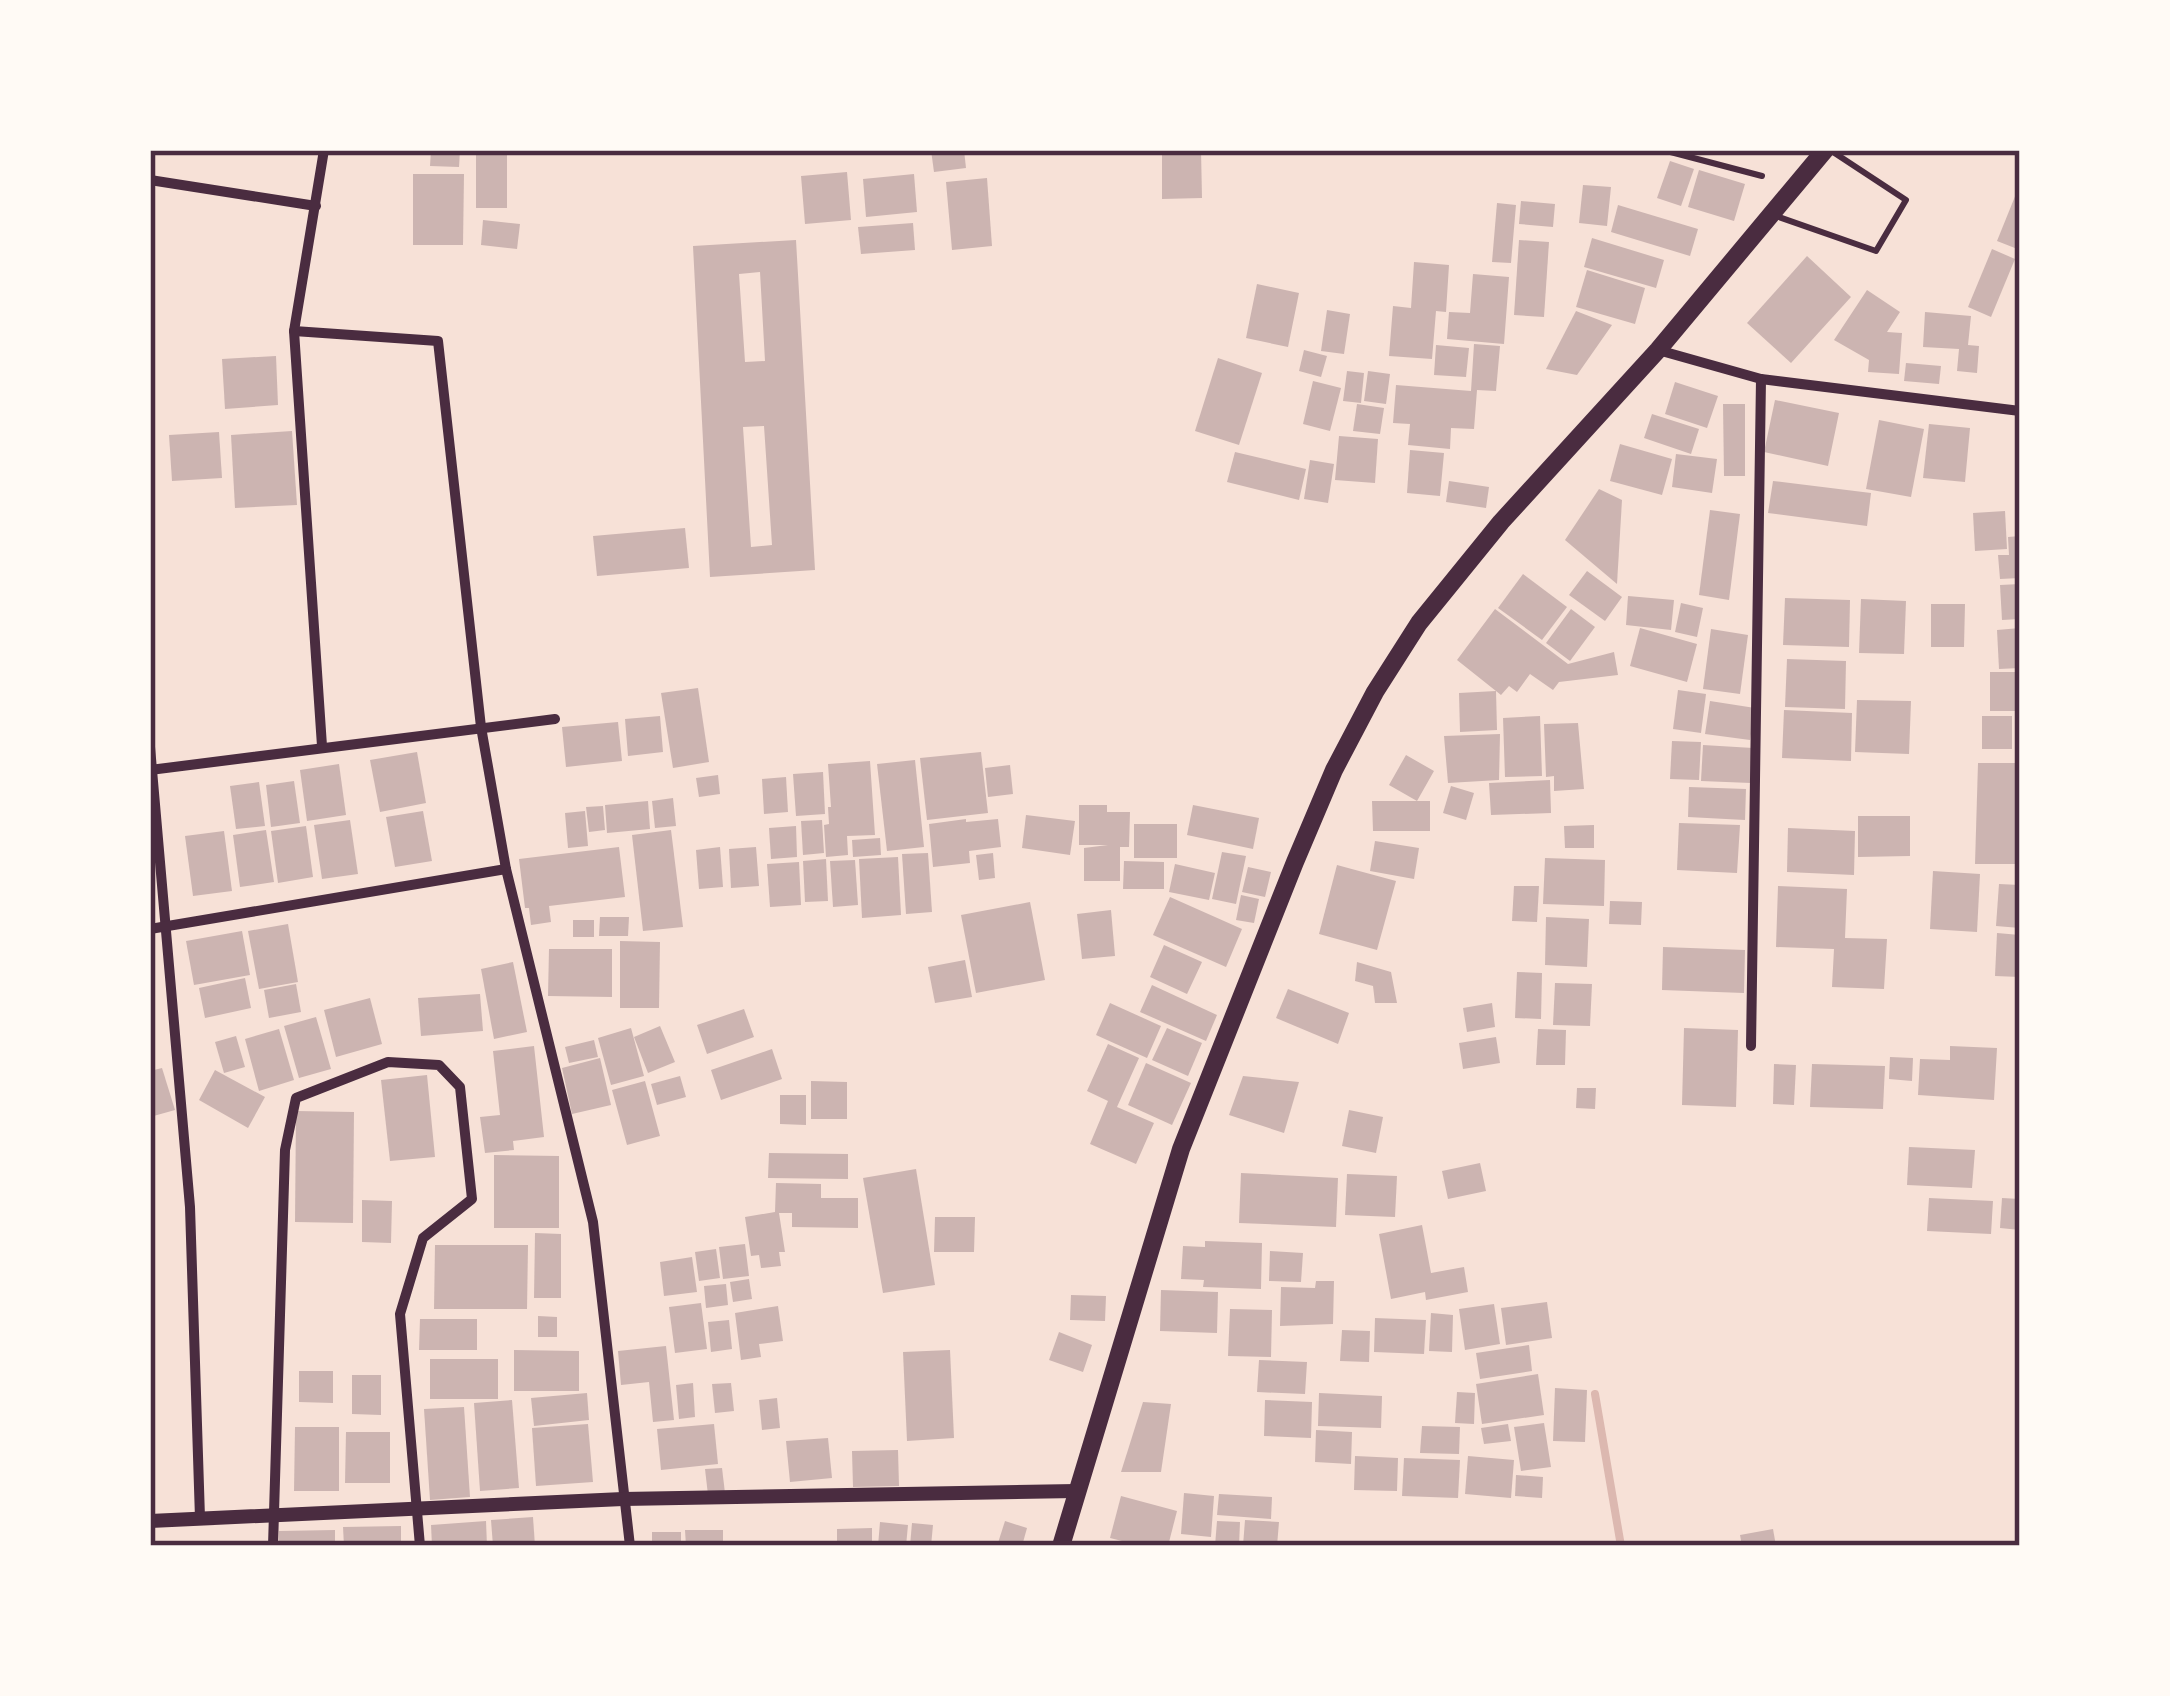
<svg xmlns="http://www.w3.org/2000/svg" width="2170" height="1696" font-family="Poppins,sans-serif">
<rect width="100%" height="100%" fill="#f7e1d7"/>
<g fill="none" stroke-linecap="round" stroke-linejoin="round">
<!-- stream -->
<polyline stroke="#dcb8b0" stroke-width="8" points="1595,1394 1621,1546"/>
</g>
<!-- building -->
<g fill="#ccb4b1" fill-rule="evenodd">
<polygon points="431,150 460,150 459,167 430,166"/>
<rect x="476" y="150" width="31" height="58"/>
<polygon points="931,150 964,150 966,168 934,172"/>
<polygon points="1162,150 1201,150 1202,198 1162,199"/>
<polygon points="1670,161 1694,169 1681,206 1657,198"/>
<polygon points="1699,170 1745,184 1734,221 1688,207"/>
<polygon points="847,172 851,220 805,224 801,176"/>
<polygon points="413,174 464,174 463,245 413,245"/>
<polygon points="914,174 917,212 866,217 863,179"/>
<polygon points="987,178 992,246 952,250 946,182"/>
<polygon points="2020,184 2020,250 1997,241"/>
<polygon points="1583,185 1611,187 1607,226 1579,223"/>
<polygon points="1521,201 1555,204 1553,227 1519,224"/>
<polygon points="1497,203 1516,205 1511,263 1492,262"/>
<polygon points="1618,205 1698,229 1690,256 1611,232"/>
<polygon points="483,220 520,224 517,249 481,245"/>
<polygon points="913,223 915,250 861,254 858,227"/>
<polygon points="1592,238 1664,260 1656,288 1584,267"/>
<path d="M 796,240 L 815,570 L 710,577 L 693,246 ZM 760,272 L 765,361 L 745,362 L 739,274 ZM 764,426 L 772,545 L 751,547 L 743,427 Z"/>
<polygon points="1519,240 1549,242 1544,317 1514,315"/>
<polygon points="1992,249 2015,259 1991,317 1968,307"/>
<polygon points="1807,256 1851,297 1791,363 1747,323"/>
<polygon points="1414,262 1449,265 1446,312 1436,311 1432,359 1389,356 1393,306 1411,308"/>
<polygon points="1587,270 1645,288 1635,324 1576,307"/>
<polygon points="1473,274 1509,277 1504,344 1447,339 1449,312 1470,313"/>
<polygon points="1257,284 1299,293 1288,347 1246,338"/>
<polygon points="1867,290 1900,312 1887,332 1902,333 1899,374 1868,372 1869,360 1834,340"/>
<polygon points="1327,310 1350,314 1344,354 1321,351"/>
<polygon points="1576,311 1612,325 1577,375 1546,369"/>
<polygon points="1925,312 1971,316 1968,345 1979,346 1977,373 1957,371 1959,349 1923,347"/>
<polygon points="1474,344 1500,346 1496,391 1477,390 1474,429 1451,428 1450,449 1408,445 1410,424 1393,423 1396,385 1471,391"/>
<polygon points="1436,345 1469,348 1466,377 1434,375"/>
<polygon points="1304,350 1327,356 1321,377 1299,371"/>
<polygon points="276,356 278,405 225,409 222,359"/>
<polygon points="1218,358 1262,373 1239,445 1195,431"/>
<polygon points="1906,363 1941,366 1939,384 1904,381"/>
<polygon points="1347,371 1364,373 1361,403 1343,401"/>
<polygon points="1368,371 1390,374 1386,404 1364,401"/>
<polygon points="1313,381 1341,388 1330,431 1303,424"/>
<polygon points="1675,382 1718,396 1707,428 1665,414"/>
<polygon points="1775,400 1839,413 1828,466 1764,452"/>
<polygon points="1357,404 1384,408 1380,434 1353,431"/>
<polygon points="1723,404 1745,404 1745,476 1724,476"/>
<polygon points="1652,414 1699,429 1691,454 1644,438"/>
<polygon points="1879,420 1924,429 1911,497 1866,489"/>
<polygon points="1929,424 1970,428 1965,482 1923,478"/>
<polygon points="292,431 297,505 235,508 231,435"/>
<polygon points="219,432 222,478 172,481 169,435"/>
<polygon points="1339,436 1378,439 1375,483 1335,480"/>
<polygon points="1620,444 1672,459 1662,495 1610,481"/>
<polygon points="1410,450 1444,453 1440,496 1407,493"/>
<polygon points="1235,452 1306,469 1299,500 1227,482"/>
<polygon points="1676,454 1717,459 1712,493 1672,487"/>
<polygon points="1310,460 1334,464 1328,503 1304,499"/>
<polygon points="1449,481 1489,487 1486,508 1446,502"/>
<polygon points="1773,481 1871,493 1867,526 1768,513"/>
<polygon points="1599,489 1622,500 1617,584 1565,540"/>
<polygon points="1710,510 1740,514 1729,600 1699,595"/>
<polygon points="2005,511 2007,549 1975,551 1973,513"/>
<polygon points="685,528 689,568 597,576 593,536"/>
<polygon points="2020,536 2020,578 2000,579 1998,555 2009,555 2008,537"/>
<polygon points="1587,571 1622,597 1605,621 1569,595"/>
<polygon points="1523,574 1567,607 1542,640 1498,608"/>
<polygon points="2020,584 2020,619 2002,620 2000,585"/>
<polygon points="1628,596 1674,600 1671,630 1626,625"/>
<polygon points="1785,598 1850,600 1849,647 1783,645"/>
<polygon points="1861,599 1906,601 1904,654 1859,653"/>
<polygon points="1681,603 1703,608 1697,637 1675,632"/>
<polygon points="1931,604 1965,604 1964,647 1931,647"/>
<polygon points="1495,609 1568,664 1614,652 1618,675 1559,682 1553,690 1530,674 1517,692 1509,686 1501,695 1457,660"/>
<polygon points="1571,609 1595,627 1570,661 1546,643"/>
<polygon points="1640,628 1697,644 1687,682 1630,666"/>
<polygon points="2020,628 2020,668 1999,669 1997,630"/>
<polygon points="1711,629 1748,635 1740,694 1703,689"/>
<polygon points="1787,659 1846,661 1845,709 1785,707"/>
<rect x="1990" y="672" width="30" height="39"/>
<polygon points="698,688 709,762 673,768 661,693"/>
<polygon points="1678,690 1706,694 1701,733 1673,729"/>
<polygon points="1496,691 1497,730 1460,732 1459,693"/>
<polygon points="1857,700 1911,701 1909,754 1855,752"/>
<polygon points="1710,701 1755,708 1750,740 1705,734"/>
<polygon points="1784,710 1852,713 1851,761 1782,758"/>
<polygon points="660,716 663,752 628,756 625,719"/>
<polygon points="1540,716 1542,776 1505,777 1503,718"/>
<rect x="1982" y="716" width="30" height="33"/>
<polygon points="618,722 622,761 566,767 562,727"/>
<polygon points="1578,723 1584,789 1554,791 1554,776 1546,777 1544,724"/>
<polygon points="1500,734 1499,780 1448,783 1444,736"/>
<polygon points="1672,741 1701,742 1699,780 1670,779"/>
<polygon points="1703,745 1753,748 1751,783 1701,781"/>
<polygon points="417,752 426,803 380,812 370,760"/>
<polygon points="981,752 988,813 927,820 920,758"/>
<polygon points="1406,755 1434,771 1417,801 1430,801 1430,831 1373,831 1372,801 1417,801 1389,785"/>
<polygon points="915,760 924,847 887,851 877,764"/>
<polygon points="870,761 875,835 847,836 848,855 826,857 824,825 829,824 828,807 831,807 828,764"/>
<polygon points="1978,763 2020,763 2020,864 1975,864"/>
<polygon points="339,764 346,815 307,821 300,770"/>
<polygon points="1010,765 1013,794 988,797 985,768"/>
<polygon points="823,772 825,814 796,816 793,774"/>
<polygon points="718,775 720,794 699,797 696,778"/>
<polygon points="786,777 788,812 764,814 762,779"/>
<polygon points="1550,780 1551,813 1491,815 1489,783"/>
<polygon points="294,781 300,823 271,827 266,785"/>
<polygon points="259,782 265,826 236,829 230,786"/>
<polygon points="1451,786 1474,793 1466,820 1443,813"/>
<polygon points="1689,787 1746,789 1745,820 1688,817"/>
<polygon points="673,798 676,826 655,828 652,801"/>
<polygon points="648,801 650,829 607,833 605,805"/>
<polygon points="1079,805 1107,805 1107,812 1130,812 1129,847 1120,847 1120,881 1084,881 1084,848 1108,845 1079,845"/>
<polygon points="1193,805 1259,818 1253,849 1187,835"/>
<polygon points="603,806 605,830 589,832 586,807"/>
<polygon points="423,811 432,861 395,867 386,817"/>
<polygon points="585,811 588,846 568,848 565,813"/>
<polygon points="1026,815 1075,821 1070,855 1022,848"/>
<polygon points="1858,816 1910,816 1910,856 1858,857"/>
<polygon points="966,819 966,822 998,819 1001,847 969,851 970,863 933,867 929,824"/>
<polygon points="350,820 358,874 322,879 314,825"/>
<polygon points="822,820 824,853 803,855 801,821"/>
<polygon points="1679,823 1740,825 1737,873 1677,870"/>
<rect x="1134" y="824" width="43" height="34"/>
<polygon points="1594,825 1594,848 1565,848 1564,826"/>
<polygon points="306,826 313,877 278,883 271,831"/>
<polygon points="796,826 797,857 771,859 769,828"/>
<polygon points="1788,828 1855,831 1854,875 1787,872"/>
<polygon points="266,830 274,882 240,887 233,835"/>
<polygon points="671,830 683,927 643,931 632,835"/>
<polygon points="224,831 232,891 193,896 185,836"/>
<polygon points="880,838 881,855 853,857 852,840"/>
<polygon points="1375,841 1419,848 1414,879 1370,871"/>
<polygon points="619,847 625,897 549,906 551,922 531,925 529,908 525,908 519,859"/>
<polygon points="720,847 723,887 699,889 696,850"/>
<polygon points="756,847 759,886 731,888 729,849"/>
<polygon points="1222,852 1246,856 1236,904 1212,899"/>
<polygon points="928,853 932,912 906,914 902,854"/>
<polygon points="993,853 995,878 979,880 976,855"/>
<polygon points="898,857 901,915 862,918 859,859"/>
<polygon points="1545,858 1605,860 1604,906 1543,904"/>
<polygon points="826,859 828,901 805,902 803,861"/>
<polygon points="855,860 858,905 833,907 830,861"/>
<polygon points="1124,861 1164,862 1164,889 1123,889"/>
<polygon points="799,862 801,905 770,907 767,864"/>
<polygon points="1175,864 1215,873 1209,900 1169,892"/>
<polygon points="1337,865 1396,881 1377,950 1319,934"/>
<polygon points="1248,867 1271,872 1265,897 1242,892"/>
<polygon points="1933,871 1980,874 1977,932 1930,929"/>
<polygon points="1999,884 2020,885 2020,928 1996,926"/>
<polygon points="1514,886 1539,886 1537,922 1512,921"/>
<polygon points="1778,886 1847,889 1845,938 1887,939 1884,989 1832,987 1834,949 1776,947"/>
<polygon points="1241,895 1259,899 1254,923 1236,920"/>
<polygon points="1170,897 1242,929 1226,967 1153,935"/>
<polygon points="1610,901 1642,902 1641,925 1609,924"/>
<polygon points="1030,902 1045,980 976,993 961,915"/>
<polygon points="1111,910 1115,956 1082,959 1077,914"/>
<polygon points="600,917 629,917 628,936 599,936"/>
<polygon points="1546,917 1589,919 1587,967 1545,965"/>
<rect x="573" y="920" width="21" height="17"/>
<polygon points="288,924 298,982 259,989 248,931"/>
<polygon points="242,931 250,975 194,985 186,941"/>
<polygon points="1997,933 2020,935 2020,977 1995,976"/>
<polygon points="620,941 660,942 659,1008 620,1008"/>
<polygon points="1164,945 1202,962 1187,994 1150,977"/>
<polygon points="1663,947 1745,950 1744,993 1662,990"/>
<polygon points="549,949 612,949 612,997 548,996"/>
<polygon points="965,960 972,997 935,1003 928,967"/>
<polygon points="513,962 527,1032 494,1039 481,969"/>
<polygon points="1357,962 1391,972 1397,1003 1375,1003 1373,986 1355,981"/>
<polygon points="1517,972 1542,973 1541,1019 1515,1018"/>
<polygon points="245,978 251,1008 205,1018 199,988"/>
<polygon points="1555,983 1592,984 1590,1026 1553,1025"/>
<polygon points="296,984 301,1012 269,1018 264,990"/>
<polygon points="1152,985 1217,1015 1206,1041 1140,1012"/>
<polygon points="1288,989 1349,1013 1338,1044 1276,1018"/>
<polygon points="480,994 483,1031 421,1036 418,998"/>
<polygon points="370,998 382,1044 336,1057 324,1010"/>
<polygon points="1110,1003 1161,1026 1147,1058 1096,1035"/>
<polygon points="1492,1003 1495,1027 1467,1032 1463,1008"/>
<polygon points="744,1009 754,1037 707,1054 697,1025"/>
<polygon points="316,1017 331,1069 299,1078 284,1026"/>
<polygon points="660,1026 675,1062 648,1073 634,1037"/>
<polygon points="631,1028 644,1076 611,1085 598,1038"/>
<polygon points="1167,1028 1202,1043 1188,1076 1152,1060"/>
<polygon points="1684,1028 1738,1030 1736,1107 1682,1105"/>
<polygon points="279,1029 294,1080 259,1091 245,1039"/>
<polygon points="1538,1029 1566,1030 1565,1065 1536,1065"/>
<polygon points="236,1036 245,1067 224,1073 215,1042"/>
<polygon points="1496,1037 1500,1063 1463,1069 1459,1043"/>
<polygon points="594,1040 598,1057 569,1063 565,1047"/>
<polygon points="1108,1044 1139,1058 1117,1107 1154,1123 1136,1164 1090,1144 1108,1101 1087,1091"/>
<polygon points="534,1046 544,1137 513,1141 514,1150 485,1153 480,1117 500,1115 493,1051"/>
<polygon points="1950,1046 1997,1048 1994,1100 1918,1095 1920,1059 1950,1060"/>
<polygon points="772,1049 782,1079 721,1100 711,1070"/>
<polygon points="1890,1057 1913,1058 1912,1081 1889,1079"/>
<polygon points="600,1058 611,1105 572,1114 562,1068"/>
<polygon points="1146,1063 1191,1083 1172,1125 1128,1105"/>
<polygon points="1774,1064 1796,1065 1794,1105 1773,1104"/>
<polygon points="1812,1064 1885,1066 1883,1109 1810,1107"/>
<polygon points="162,1068 175,1110 150,1117 150,1071"/>
<polygon points="215,1070 265,1097 248,1128 199,1100"/>
<polygon points="427,1075 435,1157 390,1161 381,1080"/>
<polygon points="680,1076 686,1097 657,1105 651,1084"/>
<polygon points="1243,1076 1299,1082 1284,1133 1229,1115"/>
<polygon points="645,1081 660,1136 627,1145 612,1090"/>
<polygon points="811,1081 847,1082 847,1119 811,1119"/>
<polygon points="1577,1088 1596,1088 1595,1109 1576,1108"/>
<polygon points="780,1095 806,1095 806,1125 780,1124"/>
<polygon points="1349,1110 1383,1117 1376,1153 1342,1146"/>
<polygon points="296,1111 354,1112 353,1223 295,1222"/>
<polygon points="1909,1147 1975,1150 1972,1188 1907,1185"/>
<polygon points="769,1153 848,1154 848,1179 768,1178"/>
<polygon points="494,1155 559,1156 559,1228 494,1228"/>
<polygon points="1480,1163 1486,1191 1448,1199 1442,1171"/>
<polygon points="916,1169 935,1285 883,1293 863,1178"/>
<polygon points="1241,1173 1338,1178 1336,1227 1239,1223"/>
<polygon points="1347,1174 1397,1176 1395,1217 1345,1215"/>
<polygon points="776,1183 821,1184 821,1198 858,1198 858,1228 792,1227 792,1213 779,1213 785,1252 779,1252 781,1266 761,1268 759,1255 751,1256 745,1217 775,1212"/>
<polygon points="1929,1198 1993,1201 1991,1234 1927,1231"/>
<polygon points="2002,1198 2020,1199 2020,1230 2000,1228"/>
<polygon points="362,1200 392,1201 391,1243 362,1242"/>
<polygon points="935,1217 975,1217 974,1252 934,1252"/>
<polygon points="1422,1225 1431,1273 1464,1267 1468,1292 1426,1300 1425,1292 1391,1299 1379,1234"/>
<polygon points="535,1233 561,1234 561,1298 534,1298"/>
<polygon points="1205,1241 1262,1243 1261,1289 1203,1287 1204,1280 1181,1279 1183,1246 1205,1247"/>
<polygon points="745,1244 749,1276 723,1279 719,1247"/>
<polygon points="435,1245 528,1245 527,1309 434,1309"/>
<polygon points="716,1249 720,1278 699,1281 695,1252"/>
<polygon points="1270,1251 1303,1253 1301,1282 1269,1281"/>
<polygon points="692,1257 697,1292 664,1296 660,1262"/>
<polygon points="749,1279 752,1299 733,1302 730,1282"/>
<polygon points="1316,1281 1334,1281 1333,1324 1280,1326 1281,1287 1315,1288"/>
<polygon points="726,1284 728,1305 706,1308 704,1286"/>
<polygon points="1161,1290 1218,1292 1217,1333 1160,1331"/>
<polygon points="1071,1295 1106,1296 1105,1321 1070,1320"/>
<polygon points="1547,1302 1552,1338 1506,1345 1501,1308"/>
<polygon points="701,1303 707,1349 675,1353 669,1307"/>
<polygon points="1494,1304 1500,1344 1465,1350 1459,1309"/>
<polygon points="778,1306 783,1341 759,1344 761,1357 741,1360 735,1313"/>
<polygon points="1230,1309 1272,1310 1271,1357 1228,1356"/>
<polygon points="1431,1313 1453,1315 1452,1352 1429,1351"/>
<polygon points="538,1316 557,1317 557,1337 538,1337"/>
<polygon points="1375,1318 1426,1320 1424,1354 1374,1352"/>
<polygon points="420,1319 477,1319 477,1350 419,1350"/>
<polygon points="729,1320 732,1349 711,1352 708,1322"/>
<polygon points="1342,1330 1370,1331 1369,1362 1340,1361"/>
<polygon points="1059,1332 1092,1345 1083,1372 1049,1360"/>
<polygon points="1529,1345 1532,1371 1480,1379 1476,1353"/>
<polygon points="666,1346 674,1420 653,1422 649,1382 621,1385 618,1351"/>
<polygon points="514,1350 579,1351 579,1391 514,1391"/>
<polygon points="950,1350 954,1438 907,1441 903,1352"/>
<rect x="430" y="1359" width="68" height="40"/>
<polygon points="1259,1360 1307,1362 1305,1394 1257,1392"/>
<polygon points="299,1371 333,1371 333,1403 299,1402"/>
<polygon points="1538,1374 1544,1415 1482,1424 1476,1384"/>
<polygon points="352,1375 381,1375 381,1415 352,1414"/>
<polygon points="693,1383 695,1417 679,1419 676,1385"/>
<polygon points="731,1383 734,1411 715,1413 712,1384"/>
<polygon points="1555,1388 1587,1390 1585,1442 1553,1441"/>
<polygon points="1457,1392 1475,1393 1474,1424 1455,1423"/>
<polygon points="587,1393 589,1420 534,1426 531,1398"/>
<polygon points="1319,1393 1382,1396 1381,1428 1318,1426"/>
<polygon points="777,1398 780,1428 762,1430 759,1400"/>
<polygon points="512,1400 519,1488 480,1491 474,1403"/>
<polygon points="1265,1400 1312,1402 1311,1438 1264,1436"/>
<polygon points="1143,1402 1171,1404 1161,1472 1121,1472"/>
<polygon points="464,1407 470,1497 430,1500 424,1409"/>
<polygon points="1544,1423 1551,1467 1521,1471 1514,1427"/>
<polygon points="588,1424 593,1482 536,1486 532,1428"/>
<polygon points="714,1424 718,1464 661,1470 657,1429"/>
<polygon points="1508,1424 1511,1441 1484,1444 1481,1428"/>
<polygon points="1422,1426 1460,1427 1459,1454 1420,1453"/>
<polygon points="295,1427 339,1427 339,1491 294,1491"/>
<polygon points="1316,1430 1352,1432 1351,1464 1315,1462"/>
<polygon points="346,1432 390,1432 390,1483 345,1483"/>
<polygon points="828,1438 832,1478 790,1482 786,1441"/>
<polygon points="898,1450 899,1486 853,1487 852,1451"/>
<polygon points="1355,1456 1398,1458 1397,1491 1354,1490"/>
<polygon points="1468,1456 1514,1460 1511,1498 1465,1494"/>
<polygon points="1404,1458 1460,1460 1458,1498 1402,1496"/>
<polygon points="722,1468 725,1493 708,1495 705,1469"/>
<polygon points="1516,1475 1543,1477 1542,1498 1515,1496"/>
<polygon points="1184,1493 1214,1496 1211,1537 1181,1534"/>
<polygon points="1219,1494 1272,1497 1271,1519 1217,1515"/>
<polygon points="1121,1496 1177,1511 1168,1546 1142,1546 1110,1538"/>
<polygon points="533,1517 535,1546 493,1546 491,1520"/>
<polygon points="1245,1520 1279,1522 1277,1546 1243,1546"/>
<polygon points="486,1521 487,1546 432,1546 431,1525"/>
<polygon points="1005,1521 1027,1528 1022,1546 997,1546"/>
<polygon points="1217,1521 1240,1522 1239,1546 1215,1546"/>
<polygon points="880,1522 908,1525 906,1546 878,1546"/>
<polygon points="912,1523 933,1525 931,1546 910,1546"/>
<polygon points="401,1526 401,1546 344,1546 343,1527"/>
<polygon points="872,1528 872,1546 837,1546 837,1529"/>
<polygon points="1773,1529 1776,1546 1742,1546 1740,1535"/>
<polygon points="335,1530 335,1546 279,1546 279,1531"/>
<polygon points="685,1530 723,1530 723,1546 686,1546"/>
<rect x="652" y="1532" width="29" height="14"/>
</g>
<g fill="none" stroke-linecap="round" stroke-linejoin="round">
<!-- service -->
<g stroke="#4a2c40" stroke-width="6">
<polyline points="1663,150 1762,176"/>
<polyline points="1776,216 1876,251 1906,200 1830,150"/>
</g>
<!-- minor -->
<g stroke="#4a2c40" stroke-width="10">
<polyline points="150,180 316,206"/>
<polyline points="294,331 438,341 481,727 506,869 593,1222 630,1546"/>
<polyline points="1658,350 1761,379 2020,411"/>
<polyline points="322,746 294,331 324,150"/>
<polyline points="150,747 190,1207 200,1518"/>
<polyline points="150,770 555,719"/>
<polyline points="150,929 506,869"/>
<polyline points="1751,1046 1761,379"/>
<polyline points="273,1546 285,1150 296,1098 388,1062 439,1065 460,1087 472,1199 423,1238 400,1314 420,1546"/>
</g>
<!-- tertiary -->
<polyline stroke="#4a2c40" stroke-width="14" points="150,1521 623,1499 1076,1491"/>
<!-- primary -->
<polyline stroke="#4a2c40" stroke-width="18" points="1061,1546 1181,1149 1295,862 1334,770 1375,692 1419,623 1501,522 1658,350 1825,150"/>
</g>
<!-- border -->
<rect width="2170" height="1696" fill="none" stroke="#fffaf5" stroke-width="306"/>
<rect x="153" y="153" width="1864" height="1390" fill="none" stroke="#4a2c40" stroke-width="4.5"/>
</svg>
